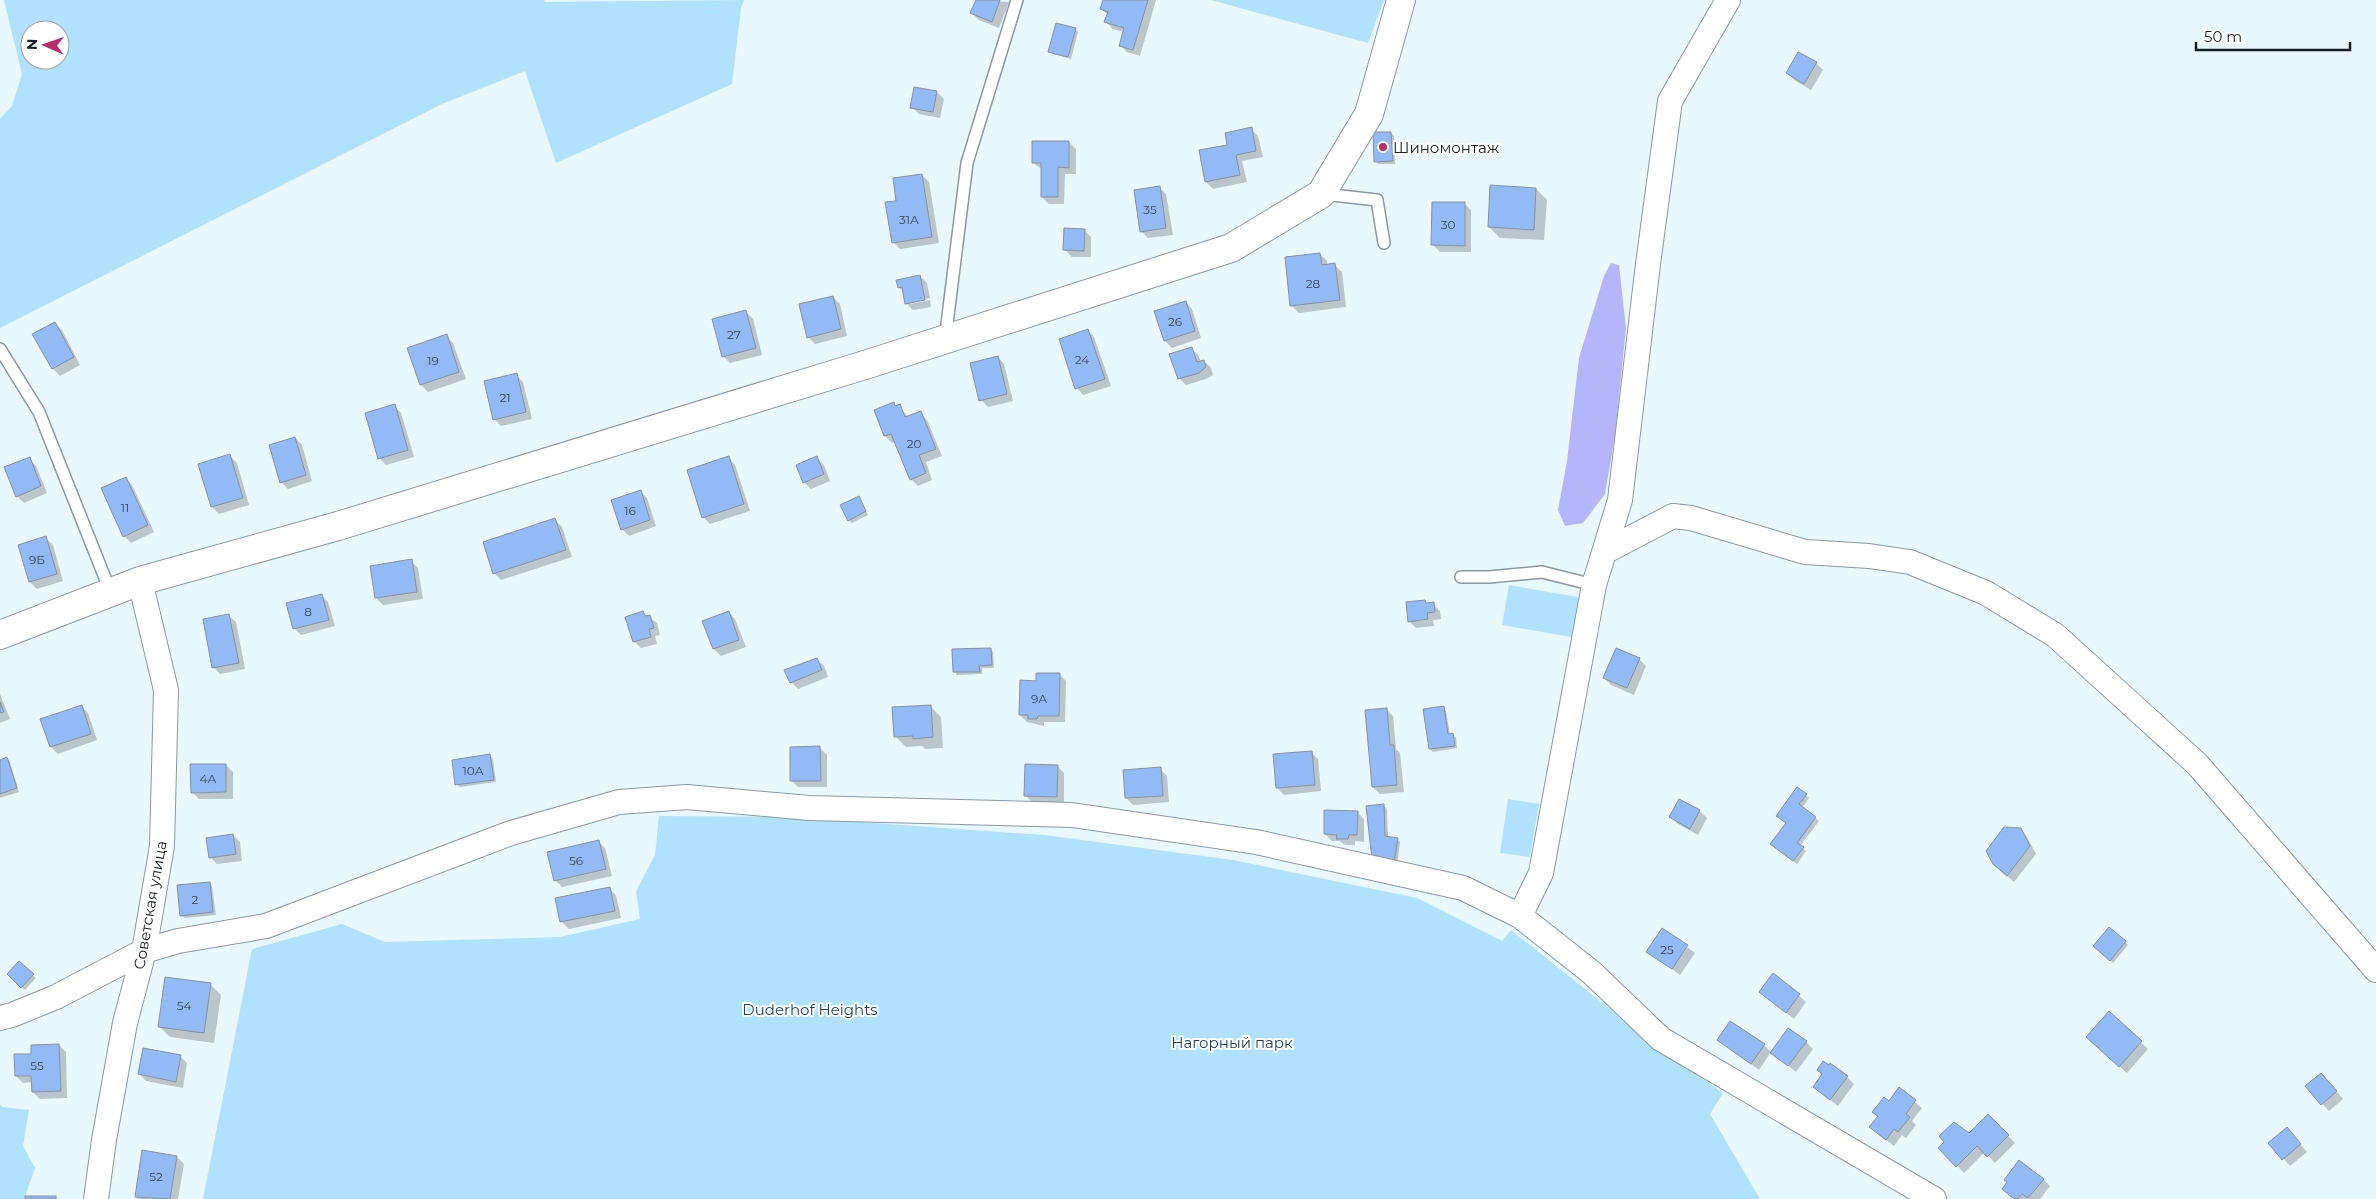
<svg xmlns="http://www.w3.org/2000/svg" width="2376" height="1199" font-family="Montserrat,sans-serif">
<rect width="100%" height="100%" fill="#e9f7ff"/>
<!-- green -->
<g fill="#b0e2fd" fill-rule="evenodd">
<path d="M 4,0 L 544,0 L 545,2 L 744,0 L 741,8 L 732,84 L 556,163 L 525,71 L 442,104 L 0,328 L 0,119 L 12,106 L 22,74 ZM 30,30 L 60,30 L 60,60 L 30,60 Z"/>
<polygon points="1211,0 1384,0 1368,43"/>
<polygon points="1509,585 1583,598 1576,638 1502,625"/>
<polygon points="1508,799 1539,804 1530,857 1500,853"/>
<polygon points="659,816 790,817 1044,835 1233,860 1417,898 1502,941 1511,930 1664,1052 1723,1093 1710,1114 1760,1199 203,1199 252,949 342,924 385,942 560,937 640,919 636,891 655,855"/>
<polygon points="0,1104 2,1107 29,1110 23,1146 35,1168 24,1199 0,1199"/>
</g>
<!-- water -->
<polygon fill="#b5b5fa" points="1611,263 1619,265 1626,328 1615,435 1605,494 1583,523 1565,526 1558,510 1567,461 1579,358 1604,276"/>
<!-- shadow -->
<g fill="#0003">
<polygon points="977,0 1009,2 999,28 979,20 972,13"/>
<polygon points="1104,0 1156,0 1140,56 1127,52 1120,45 1124,32 1113,29 1106,22 1108,15 1101,9"/>
<polygon points="1075,29 1078,32 1071,59 1053,54 1050,51"/>
<polygon points="1816,63 1823,70 1811,90 1794,80 1787,73"/>
<polygon points="937,92 944,99 940,118 919,114 912,107"/>
<polygon points="1251,129 1258,136 1263,157 1242,161 1247,182 1213,189 1206,182 1228,146"/>
<polygon points="1391,133 1394,136 1395,164 1378,164 1375,161"/>
<polygon points="1069,142 1076,149 1076,174 1065,174 1064,204 1049,204 1042,197 1043,170 1033,163"/>
<polygon points="922,175 929,182 939,243 900,249 893,242 897,202"/>
<polygon points="1159,187 1166,194 1173,235 1148,238 1141,231"/>
<polygon points="1536,189 1547,200 1544,240 1500,238 1489,227"/>
<polygon points="1464,203 1471,210 1471,252 1440,252 1433,245"/>
<polygon points="1084,230 1091,237 1091,257 1072,257 1065,250"/>
<polygon points="1320,254 1327,261 1327,266 1335,265 1342,272 1346,307 1299,313 1292,306"/>
<polygon points="920,276 927,283 930,298 910,302 910,304 930,300 931,307 913,310 906,303 904,292 899,287"/>
<polygon points="833,297 840,304 847,336 815,344 808,337"/>
<polygon points="1185,302 1192,309 1201,338 1172,348 1165,341 1156,312"/>
<polygon points="746,312 753,319 762,355 730,363 723,356"/>
<polygon points="55,323 62,330 80,365 60,376 53,369 34,334"/>
<polygon points="1088,330 1094,337 1111,386 1083,395 1077,388"/>
<polygon points="446,336 453,343 466,379 428,392 421,385 409,349"/>
<polygon points="1191,348 1198,355 1201,362 1204,361 1211,368 1213,375 1206,379 1186,385 1179,378"/>
<polygon points="998,357 1004,364 1013,401 988,407 981,400"/>
<polygon points="516,375 523,382 532,419 501,426 494,419"/>
<polygon points="894,404 896,407 899,406 908,417 920,413 927,420 942,456 926,462 932,480 918,486 911,479 896,441 892,443 885,436 876,411"/>
<polygon points="394,406 401,413 414,457 386,465 379,458"/>
<polygon points="295,438 302,445 312,481 288,489 281,482"/>
<polygon points="230,456 237,463 249,505 219,514 212,507"/>
<polygon points="728,458 735,465 750,511 710,524 703,517"/>
<polygon points="817,458 824,465 830,481 811,489 804,482"/>
<polygon points="29,459 36,466 47,493 24,503 17,496"/>
<polygon points="126,478 132,485 154,532 131,543 124,536"/>
<polygon points="640,491 647,498 656,526 629,536 622,529"/>
<polygon points="858,497 868,515 852,523 849,520"/>
<polygon points="555,520 562,527 572,557 501,580 494,573"/>
<polygon points="46,538 53,545 63,581 37,589 30,582"/>
<polygon points="411,561 418,568 423,599 383,605 376,598"/>
<polygon points="321,595 328,602 335,626 301,635 294,628"/>
<polygon points="1425,601 1428,604 1433,604 1440,611 1441,619 1433,620 1434,626 1416,628 1409,621"/>
<polygon points="728,612 735,619 746,647 721,656 714,649 704,622"/>
<polygon points="643,613 657,623 660,635 655,636 657,644 641,648 634,641"/>
<polygon points="229,616 236,622 245,669 220,674 213,667"/>
<polygon points="990,649 993,652 994,668 982,668 982,674 957,675 954,671"/>
<polygon points="817,659 824,666 828,677 798,689 791,682"/>
<polygon points="1639,659 1646,666 1634,695 1611,685 1604,678"/>
<polygon points="1059,674 1066,681 1065,722 1044,722 1044,726 1027,722 1020,715 1037,682"/>
<polygon points="0,694 10,719 0,723"/>
<polygon points="81,706 88,713 97,740 58,754 51,747"/>
<polygon points="930,706 941,717 943,748 925,749 922,746 906,747 895,736"/>
<polygon points="1443,708 1446,711 1450,735 1456,737 1457,748 1433,752 1430,749"/>
<polygon points="1386,709 1393,716 1396,749 1400,753 1404,792 1380,794 1373,787"/>
<polygon points="820,748 827,755 827,787 798,787 791,780"/>
<polygon points="1311,752 1318,759 1321,791 1284,795 1277,788"/>
<polygon points="490,756 493,759 496,782 460,787 456,784"/>
<polygon points="7,759 10,762 19,792 0,798 0,761"/>
<polygon points="226,765 233,772 233,799 199,799 192,792"/>
<polygon points="1057,766 1064,773 1064,803 1033,803 1026,796"/>
<polygon points="1160,769 1167,776 1169,802 1133,805 1126,798"/>
<polygon points="1806,795 1809,798 1802,808 1819,821 1800,846 1806,851 1797,864 1775,847 1787,823 1781,819"/>
<polygon points="1680,800 1700,811 1707,818 1698,835 1678,824 1671,817"/>
<polygon points="1384,806 1387,809 1388,838 1397,839 1400,842 1397,866 1367,807"/>
<polygon points="1357,812 1364,819 1364,842 1355,841 1355,845 1345,845 1340,841 1332,841 1325,834"/>
<polygon points="2020,829 2027,837 2036,854 2014,882 1994,864"/>
<polygon points="233,835 240,842 242,861 217,864 210,857"/>
<polygon points="598,841 605,848 612,876 562,887 555,880"/>
<polygon points="209,883 212,886 216,915 185,918 181,915"/>
<polygon points="609,889 616,895 621,918 569,929 562,922 557,899"/>
<polygon points="1662,929 1695,953 1680,975 1648,951"/>
<polygon points="2125,942 2128,945 2113,963 2097,949"/>
<polygon points="19,962 36,978 25,990 8,974"/>
<polygon points="1774,974 1806,1002 1794,1019 1760,992"/>
<polygon points="210,984 221,995 214,1043 170,1037 159,1026"/>
<polygon points="2109,1013 2148,1049 2127,1073 2094,1043"/>
<polygon points="1719,1040 1764,1045 1771,1052 1759,1070"/>
<polygon points="1806,1042 1813,1049 1796,1072 1772,1053"/>
<polygon points="59,1045 66,1052 67,1098 40,1099 33,1092 33,1082 23,1083 16,1076 32,1055"/>
<polygon points="180,1056 187,1063 183,1088 146,1081 139,1074"/>
<polygon points="1823,1075 1847,1077 1854,1084 1838,1106 1814,1087"/>
<polygon points="2328,1081 2343,1099 2329,1111 2306,1086"/>
<polygon points="1899,1089 1922,1108 1912,1121 1916,1125 1906,1138 1902,1135 1894,1146 1878,1134 1889,1103"/>
<polygon points="1988,1116 2015,1143 1995,1163 1985,1152 1964,1173 1940,1148 1969,1135"/>
<polygon points="2293,1136 2307,1152 2290,1166 2270,1143"/>
<polygon points="177,1157 184,1164 178,1199 138,1199 136,1197"/>
<polygon points="2043,1179 2050,1186 2040,1199 2014,1199 2003,1189"/>
</g>
<!-- building -->
<g fill="#92baf5" stroke="#8a919b">
<polygon points="976,0 1000,0 992,22 970,13"/>
<polygon points="1103,0 1148,0 1133,50 1119,46 1124,28 1104,22 1108,12 1100,9"/>
<polygon points="1056,23 1076,28 1068,57 1048,52"/>
<polygon points="1798,52 1817,62 1804,84 1786,73"/>
<polygon points="914,87 937,91 933,112 910,108"/>
<polygon points="1252,127 1256,151 1236,155 1240,175 1205,182 1199,150 1227,145 1225,133"/>
<polygon points="1373,132 1391,132 1393,161 1374,162"/>
<polygon points="1032,141 1069,141 1069,168 1058,167 1058,197 1041,197 1041,163 1032,163"/>
<polygon points="922,174 932,237 892,243 885,202 896,201 893,178"/>
<polygon points="1490,185 1536,188 1534,230 1488,227"/>
<polygon points="1160,186 1166,228 1140,232 1134,190"/>
<polygon points="1432,202 1465,202 1465,246 1431,245"/>
<polygon points="1064,228 1085,229 1084,251 1063,250"/>
<polygon points="1320,253 1322,265 1335,263 1340,300 1290,306 1285,257"/>
<polygon points="920,275 925,300 905,304 902,287 898,288 896,280"/>
<polygon points="833,296 841,329 807,338 799,304"/>
<polygon points="1186,301 1195,331 1164,341 1154,311"/>
<polygon points="746,310 756,348 722,357 712,319"/>
<polygon points="55,322 74,357 52,369 32,334"/>
<polygon points="1088,329 1105,379 1075,389 1059,339"/>
<polygon points="447,334 459,372 420,385 407,348"/>
<polygon points="1192,347 1197,362 1204,360 1206,367 1199,373 1178,379 1169,354"/>
<polygon points="998,356 1007,394 979,401 970,363"/>
<polygon points="517,373 526,412 493,420 484,381"/>
<polygon points="894,402 895,406 900,404 905,417 921,411 936,449 919,455 926,473 910,480 891,434 884,436 874,410"/>
<polygon points="395,404 408,450 378,459 365,413"/>
<polygon points="295,437 306,475 280,483 269,445"/>
<polygon points="230,454 243,498 211,507 198,464"/>
<polygon points="729,456 744,504 702,518 687,470"/>
<polygon points="817,456 824,474 803,483 796,465"/>
<polygon points="30,457 41,486 16,497 4,467"/>
<polygon points="126,477 148,525 123,537 101,488"/>
<polygon points="641,490 650,520 621,530 611,500"/>
<polygon points="859,496 866,511 848,521 840,505"/>
<polygon points="555,518 566,550 493,574 483,542"/>
<polygon points="46,536 57,574 29,582 18,545"/>
<polygon points="412,559 417,592 375,598 370,566"/>
<polygon points="322,594 329,620 293,629 286,603"/>
<polygon points="1425,600 1426,603 1434,602 1435,612 1427,613 1428,619 1408,622 1406,602"/>
<polygon points="643,611 645,616 650,615 654,628 649,629 651,637 633,642 625,617"/>
<polygon points="729,611 739,640 713,649 702,621"/>
<polygon points="229,614 239,663 212,668 203,619"/>
<polygon points="991,648 992,665 979,666 980,672 953,672 952,649"/>
<polygon points="1616,648 1640,658 1627,688 1603,678"/>
<polygon points="817,658 822,670 790,683 784,670"/>
<polygon points="1036,673 1060,673 1059,716 1038,716 1037,719 1028,719 1028,715 1019,715 1020,680 1036,681"/>
<polygon points="0,702 4,712 0,713"/>
<polygon points="82,705 91,734 50,747 40,719"/>
<polygon points="931,705 933,737 913,739 913,736 894,737 892,707"/>
<polygon points="1444,706 1448,734 1453,733 1455,746 1429,749 1423,709"/>
<polygon points="1387,708 1390,745 1394,745 1397,785 1372,787 1365,710"/>
<polygon points="820,746 821,781 790,781 790,747"/>
<polygon points="1312,751 1315,785 1276,788 1273,754"/>
<polygon points="490,754 494,780 455,785 452,760"/>
<polygon points="7,757 17,788 0,794 0,760"/>
<polygon points="190,764 226,764 226,792 191,793"/>
<polygon points="1025,764 1058,765 1057,797 1024,796"/>
<polygon points="1161,767 1163,796 1125,798 1123,770"/>
<polygon points="1797,787 1807,794 1799,804 1816,817 1797,843 1804,847 1793,861 1770,844 1786,823 1776,816"/>
<polygon points="1679,799 1700,810 1690,829 1669,817"/>
<polygon points="1384,804 1385,836 1398,838 1394,863 1372,859 1366,806"/>
<polygon points="1324,810 1358,811 1357,835 1349,835 1348,839 1336,839 1337,835 1324,834"/>
<polygon points="2004,827 2021,828 2030,846 2007,876 1993,864 1986,851"/>
<polygon points="233,834 236,854 209,858 206,838"/>
<polygon points="599,840 606,869 554,881 547,852"/>
<polygon points="210,882 213,912 180,916 177,885"/>
<polygon points="610,887 615,911 560,922 555,898"/>
<polygon points="2109,927 2126,941 2110,961 2093,946"/>
<polygon points="1662,928 1688,945 1672,969 1646,952"/>
<polygon points="19,961 34,974 21,988 7,974"/>
<polygon points="1773,973 1800,994 1786,1013 1759,992"/>
<polygon points="165,977 211,983 204,1033 158,1027"/>
<polygon points="2109,1011 2142,1041 2119,1067 2086,1037"/>
<polygon points="1730,1021 1765,1044 1751,1064 1717,1040"/>
<polygon points="1788,1028 1807,1041 1788,1066 1770,1053"/>
<polygon points="59,1044 61,1091 32,1092 31,1076 15,1076 14,1054 31,1054 31,1045"/>
<polygon points="143,1048 181,1055 176,1082 138,1074"/>
<polygon points="1823,1061 1829,1065 1830,1063 1848,1076 1830,1100 1813,1087 1822,1074 1817,1070"/>
<polygon points="2321,1073 2337,1091 2321,1105 2305,1086"/>
<polygon points="1899,1087 1916,1100 1906,1114 1910,1117 1898,1132 1894,1129 1886,1140 1869,1127 1878,1116 1872,1112 1884,1097 1889,1101"/>
<polygon points="1988,1114 2009,1135 1987,1157 1977,1146 1956,1167 1938,1148 1944,1142 1939,1136 1954,1122 1969,1133"/>
<polygon points="2287,1127 2301,1144 2282,1160 2268,1143"/>
<polygon points="142,1150 177,1156 170,1199 135,1197"/>
<polygon points="2019,1160 2044,1179 2028,1198 2022,1194 2018,1199 2014,1199 2002,1189 2007,1182 2004,1180"/>
<rect x="25" y="1196" width="31" height="3"/>
</g>
<g fill="none" stroke-linecap="round" stroke-linejoin="round">
<!-- lane casing -->
<g stroke="#8b989f" stroke-width="14">
<g id="lane">
<polyline points="1323,194 1377,200 1384,243"/>
<polyline points="950,338 947,324 967,163 1017,0"/>
<polyline points="0,349 39,412 111,593"/>
<polyline points="1461,577 1489,577 1542,572 1594,585"/>
</g>
</g>
<!-- street casing -->
<g stroke="#8b989f" stroke-width="26">
<g id="street">
<polyline points="1606,551 1673,516 1691,518 1805,552 1869,556 1910,562 1986,593 2055,635 2197,764 2376,970"/>
<polyline points="1520,916 1541,873 1594,585 1620,500 1648,264 1670,101 1728,0"/>
<polyline points="0,1018 12,1015 56,997 144,951 178,941 266,926 511,833 619,802 687,797 809,808 1072,815 1256,842 1463,888 1520,916 1591,972 1661,1039 1934,1199"/>
<polyline points="96,1199 104,1140 125,1023 144,951 162,846 166,690 140,581"/>
</g>
</g>
<!-- secondary casing -->
<g stroke="#8b989f" stroke-width="30">
<polyline id="secondary" points="0,635 140,581 338,526 868,364 1231,248 1321,194 1369,114 1401,0"/>
</g>
<!-- lane -->
<use href="#lane" stroke="#fff" stroke-width="11"/>
<!-- street -->
<use href="#street" stroke="#fff" stroke-width="24"/>
<!-- secondary -->
<use href="#secondary" stroke="#fff" stroke-width="28"/>
</g>
<!-- markers -->
<circle fill="#b82d68" stroke="#fff" stroke-width="2" cx="1383" cy="147" r="5"/>
<g text-anchor="middle" dominant-baseline="central" stroke-width="4" stroke-linejoin="round" paint-order="stroke">
<!-- number labels -->
<g font-size="12" fill="#374555">
<text x="1150" y="209">35</text>
<text x="909" y="219">31А</text>
<text x="1448" y="224">30</text>
<text x="1313" y="283">28</text>
<text x="1175" y="321">26</text>
<text x="734" y="334">27</text>
<text x="1082" y="359">24</text>
<text x="433" y="360">19</text>
<text x="505" y="397">21</text>
<text x="914" y="443">20</text>
<text x="125" y="507">11</text>
<text x="630" y="510">16</text>
<text x="37" y="559">9Б</text>
<text x="308" y="611">8</text>
<text x="1039" y="698">9А</text>
<text x="473" y="770">10А</text>
<text x="208" y="778">4А</text>
<text x="576" y="860">56</text>
<text x="195" y="899">2</text>
<text x="1667" y="949">25</text>
<text x="184" y="1005">54</text>
<text x="37" y="1065">55</text>
<text x="156" y="1176">52</text>
</g>
<!-- poi labels -->
<g font-size="15" fill="#191e20" stroke="#fff" text-anchor="start">
<text x="1393" y="147">Шиномонтаж</text>
</g>
<!-- street labels -->
<g font-size="15" fill="#191e20" stroke="#fff">
<text transform="translate(150 905) rotate(-80)">Советская улица</text>
</g>
<!-- park labels -->
<g font-size="15" fill="#1b475c" stroke="#fff">
<text x="810" y="1009">Duderhof Heights</text>
<text x="1232" y="1042">Нагорный парк</text>
</g>
</g>
<!-- north arrow -->
<g transform="translate(45 45) rotate(272)"><circle r="24" fill="#ffffff" stroke="#a3a5a6"/>
<path d="M0-4L9 19L0 12L-9 19Z" fill="#b82d68"/>
<text y="-8" font-size="14" font-weight="bold" text-anchor="middle" fill="#191e20">N</text>
</g>
<!-- scale -->
<path d="M2196 42v8h154v-8" fill="none" stroke="#191e20" stroke-width="2.5"/>
<text x="2204" y="42" font-size="15" fill="#191e20" stroke="#ffffff" stroke-width="4" paint-order="stroke">50 m</text>
</svg>
